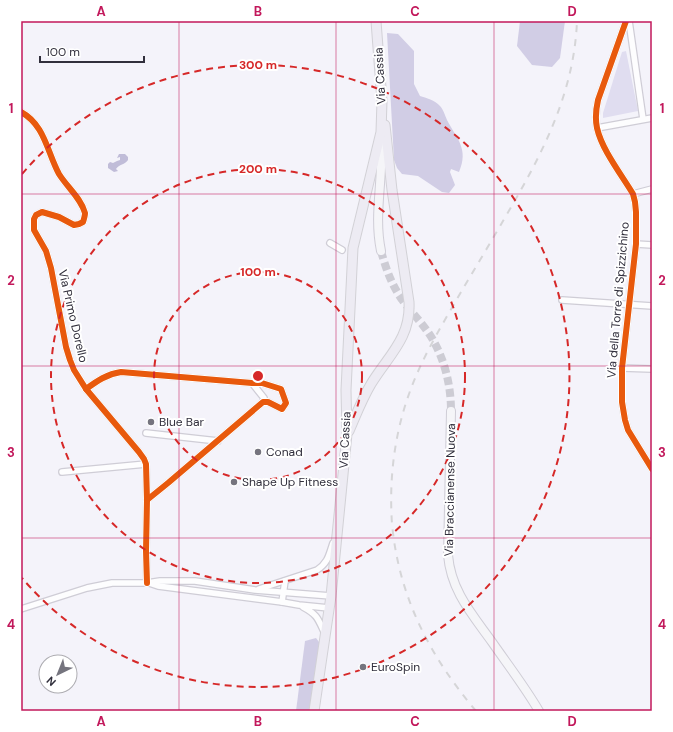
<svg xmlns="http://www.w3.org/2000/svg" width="673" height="732" font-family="'DM Sans',sans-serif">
<rect width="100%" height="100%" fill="#f4f3fa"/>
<!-- green -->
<polygon fill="#e0ddf0" points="626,51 638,111 603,118 603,113 622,52"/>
<!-- forest -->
<g fill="#d1cde5">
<polygon points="520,21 565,21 560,58 552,67 532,65 517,46"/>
<path d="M 387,33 L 398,34 L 414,51 L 414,84 L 420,96 C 426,98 435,100 440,106 C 443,109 445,115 447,120 C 457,139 469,149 459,172 L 451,169 L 450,172 L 455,185 L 449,193 L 442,192 L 418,176 L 402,174 L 397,168 L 394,160 Z"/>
<polygon points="316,638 322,646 313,711 296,711 305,641"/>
</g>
<!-- water -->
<path fill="#c0bcd8" d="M 119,154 L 125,154 L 128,157 L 128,160 C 125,165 119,164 116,169 L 118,171 L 114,172 L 108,168 L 108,164 L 110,162 L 113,163 L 117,161 L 120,160 L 120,157 L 117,158 Z"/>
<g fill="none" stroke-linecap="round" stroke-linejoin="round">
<!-- secondary-tunnel -->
<path stroke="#cdccd4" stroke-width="8" stroke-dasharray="8 4" stroke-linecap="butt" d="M 381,251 C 386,269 392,286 403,301 C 413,314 425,326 433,340 C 445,361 451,386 451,411"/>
<!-- minor casing -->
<g stroke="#cfcdd6" stroke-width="8">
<g id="minor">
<path d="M 626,21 L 598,100 C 596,109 595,119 597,128 C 602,150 621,174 633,194 L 635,202 L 636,212 L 636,244 L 622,368 L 622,402 L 625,420 L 628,430 L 652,469"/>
<polyline points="629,21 643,119"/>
<path d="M 21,112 C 45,125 47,152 59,174 C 67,187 81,198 85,213 C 85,216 84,219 83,222 L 79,224 L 74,225 L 59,217 L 42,212 L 36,215 L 34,219 L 34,230 L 46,251 L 51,268 L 66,347 L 70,360 L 74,370 L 86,389 L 139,452 L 144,459 L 146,464 L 147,500 L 146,551 L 147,583"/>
<polyline points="597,128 652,118"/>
<polyline points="633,194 652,189"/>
<polyline points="330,243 342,250"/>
<polyline points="636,244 652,245"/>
<polyline points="562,300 652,306"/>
<polyline points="622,368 652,369"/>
<polyline points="252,383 264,398 263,402"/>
<path d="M 86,389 C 97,381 107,374 121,372 L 252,383 L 262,383 L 281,389 L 286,403 L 282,409 L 268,402 L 263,402 L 168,483 L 147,500"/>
<polyline points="146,433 218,441"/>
<polyline points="62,472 146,464"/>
<polyline points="149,583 158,586 282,602 299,605 329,608"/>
<path d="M 259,589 L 317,570 C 328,563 329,555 333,543"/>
<polyline points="282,602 285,581"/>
<path d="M 303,607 C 318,615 318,619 325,634"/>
<polyline points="21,609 87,588 112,583 147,583 160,581 195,581 255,590 331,596"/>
</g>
</g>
<!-- secondary casing -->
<g stroke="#cfcdd6" stroke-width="10">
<g id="secondary">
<path d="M 381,251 C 375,222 380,195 381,167 C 382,157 381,148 381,139"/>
<path d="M 451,411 L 448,555 C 451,591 472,614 492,642 C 508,665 525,687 539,711"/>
</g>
</g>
<!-- primary casing -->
<g stroke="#d2d1d6" stroke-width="11">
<g id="primary">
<path d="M 349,431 C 356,415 362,399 371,384 C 388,356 411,338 409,302 L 392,190 L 385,125"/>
<polyline points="314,711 331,596 347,434 346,390 353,248 381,132 382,101 376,21"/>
</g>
</g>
<!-- minor -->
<use href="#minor" stroke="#fdfdfe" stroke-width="5.5"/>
<!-- secondary -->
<use href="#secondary" stroke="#f5f5f8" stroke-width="8"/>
<!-- primary -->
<use href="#primary" stroke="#edebf3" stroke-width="9"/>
<!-- rail -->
<path stroke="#d5d5d7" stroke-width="2" stroke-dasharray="7 7" stroke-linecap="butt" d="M 476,711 C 429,655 399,597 392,524 C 389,480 394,436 409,394 C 421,360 439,330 457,299 C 472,273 488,247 503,221 C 540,158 574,96 577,21"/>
<!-- cycleway casing -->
<g stroke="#fff" stroke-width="8">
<g id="cycleway">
<path d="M 626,21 L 598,100 C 596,109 595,119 597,128 C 602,150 621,174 633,194 L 635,202 L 636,212 L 636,244 L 622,368 L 622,402 L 625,420 L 628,430 L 652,469"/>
<path d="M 21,112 C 45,125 47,152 59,174 C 67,187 81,198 85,213 C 85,216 84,219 83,222 L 79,224 L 74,225 L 59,217 L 42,212 L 36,215 L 34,219 L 34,230 L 46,251 L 51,268 L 66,347 L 70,360 L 74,370 L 86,389 L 139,452 L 144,459 L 146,464 L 147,500 L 146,551 L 147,583"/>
<path d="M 86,389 C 97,381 107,374 121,372 L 252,383 L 262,383 L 281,389 L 286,403 L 282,409 L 268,402 L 263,402 L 168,483 L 147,500"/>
</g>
</g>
<!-- cycleway -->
<use href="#cycleway" stroke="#e8590c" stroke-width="6"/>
</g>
<!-- grid -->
<path fill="none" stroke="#c2185b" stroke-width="1" stroke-opacity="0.55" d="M 179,21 L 179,711M 336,21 L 336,711M 494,21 L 494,711M 21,194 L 652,194M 21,366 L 652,366M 21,538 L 652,538"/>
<!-- distance rings -->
<g fill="none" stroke="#d62828" stroke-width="2" stroke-dasharray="7 5">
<circle cx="258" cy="376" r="104"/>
<circle cx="258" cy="376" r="207"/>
<path d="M22 174A311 311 0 1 1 22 578"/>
</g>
<!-- markers -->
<g fill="#75747e" stroke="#fff" stroke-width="1.5">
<circle cx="151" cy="422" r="4"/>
<circle cx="258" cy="452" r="4"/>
<circle cx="234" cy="482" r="4"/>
<circle cx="363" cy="667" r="4"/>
</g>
<g text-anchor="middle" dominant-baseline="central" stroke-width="4" stroke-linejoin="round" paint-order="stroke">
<!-- street labels -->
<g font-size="12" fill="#312f3c" stroke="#fff">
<text transform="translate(380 76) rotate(-93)">Via Cassia</text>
<text transform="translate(618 300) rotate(-85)">Via della Torre di Spizzichino</text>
<text transform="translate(73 316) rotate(77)">Via Primo Dorello</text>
<text transform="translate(345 440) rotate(-87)">Via Cassia</text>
<text transform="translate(450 490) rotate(-89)">Via Braccianense Nuova</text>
</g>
<!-- poi labels -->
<g font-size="12" fill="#312f3c" stroke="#fff" text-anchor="start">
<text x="159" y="422">Blue Bar</text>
<text x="266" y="452">Conad</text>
<text x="242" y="482">Shape Up Fitness</text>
<text x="371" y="667">EuroSpin</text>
</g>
</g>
<circle cx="258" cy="376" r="6" fill="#d62828" stroke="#fff" stroke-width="2"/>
<g font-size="12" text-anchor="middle" font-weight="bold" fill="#d62828" stroke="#fff" stroke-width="4" stroke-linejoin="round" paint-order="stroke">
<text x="258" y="69">300 m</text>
<text x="258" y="173">200 m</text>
<text x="258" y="276">100 m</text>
</g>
<!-- border -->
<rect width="673" height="732" fill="none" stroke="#ffffff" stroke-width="44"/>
<!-- north arrow -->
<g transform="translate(58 674) rotate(223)"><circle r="19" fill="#ffffff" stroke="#adacb1"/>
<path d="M0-3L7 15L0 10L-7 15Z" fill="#75747e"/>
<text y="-6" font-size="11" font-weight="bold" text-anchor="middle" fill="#312f3c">N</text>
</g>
<!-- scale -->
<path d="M40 56v6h104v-6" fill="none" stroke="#312f3c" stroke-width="2"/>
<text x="46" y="56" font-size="12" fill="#312f3c" stroke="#ffffff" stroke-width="3" paint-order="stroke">100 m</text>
<rect x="22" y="22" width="629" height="688" fill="none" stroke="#c2185b" stroke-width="1.5"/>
<g font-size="13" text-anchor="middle" font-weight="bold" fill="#c2185b">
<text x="101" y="16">A</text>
<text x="258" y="16">B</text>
<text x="415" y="16">C</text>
<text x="572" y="16">D</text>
<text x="11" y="113">1</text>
<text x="662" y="113">1</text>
<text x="11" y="285">2</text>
<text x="662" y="285">2</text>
<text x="11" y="457">3</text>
<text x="662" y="457">3</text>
<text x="11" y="629">4</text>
<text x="662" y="629">4</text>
<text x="101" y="726">A</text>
<text x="258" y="726">B</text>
<text x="415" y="726">C</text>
<text x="572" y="726">D</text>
</g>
</svg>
